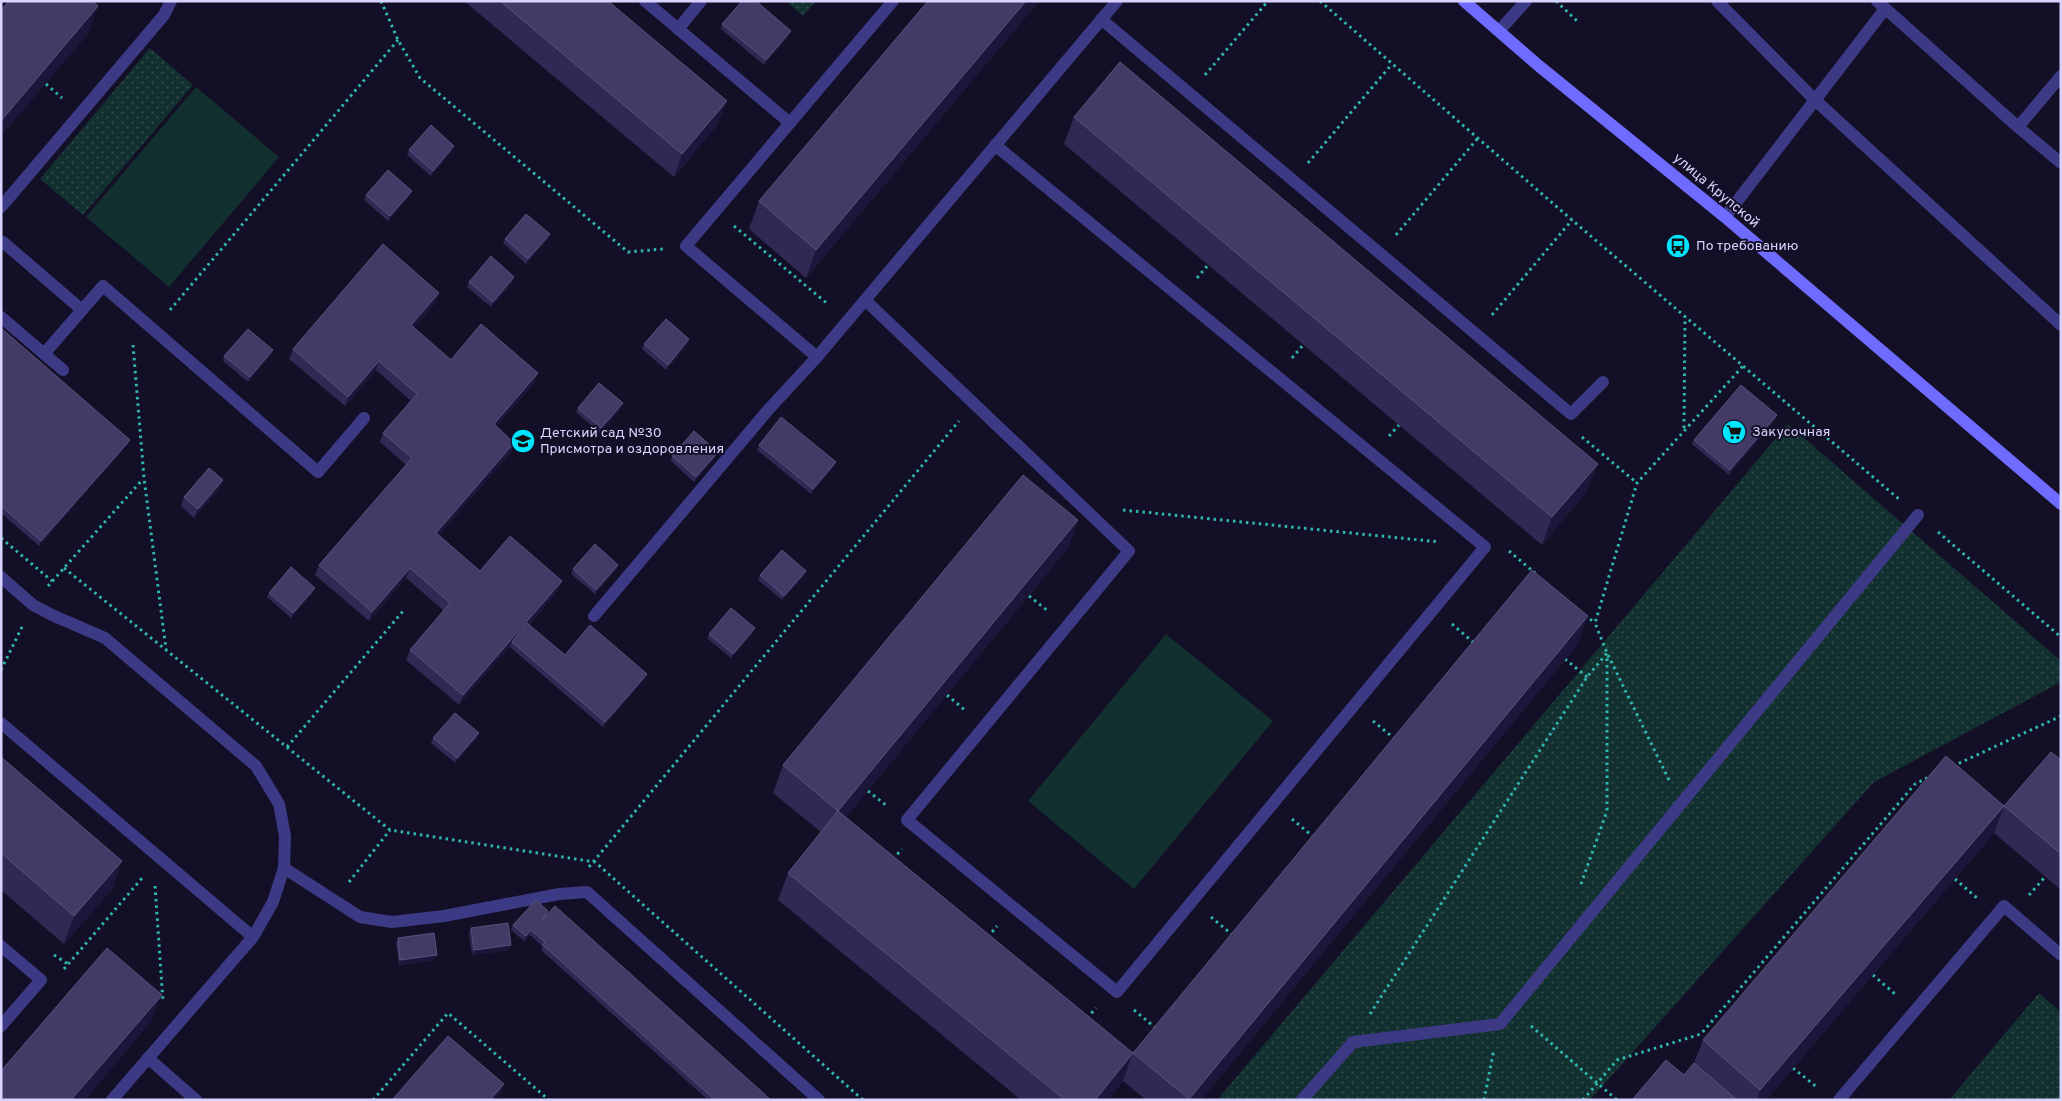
<svg xmlns="http://www.w3.org/2000/svg" width="2062" height="1101" font-family="Overpass,sans-serif">
<defs>
<pattern id="park-dots" width="8" height="8" patternUnits="userSpaceOnUse" patternTransform="scale(1.25)"><rect width="8" height="8" fill="#12302f"/><path d="M2 2h.1M6 6h.1" fill="none" stroke="#344d4e" stroke-width="1.8" stroke-linecap="round"/></pattern>
</defs>
<rect width="100%" height="100%" fill="#130f26"/>
<!-- grass -->
<g fill="#12302f">
<polygon points="196,87 279,157 169,287 86,217"/>
<polygon points="1166,634 1273,721 1134,889 1028,801"/>
</g>
<!-- park -->
<g fill="url(#park-dots)">
<polygon points="786,1 816,1 803,16"/>
<polygon points="150,48 193,85 83,215 40,179"/>
<polygon points="1788,424 2061,661 2061,682 1874,782 1590,1100 1217,1100"/>
<polygon points="2039,993 2061,1012 2061,1100 1949,1100"/>
</g>
<g fill="none" stroke-linecap="round" stroke-linejoin="round">
<!-- path -->
<g stroke="#2fb8b0" stroke-width="3" stroke-dasharray="2.5 4" stroke-linecap="butt">
<polyline points="381,1 398,40 420,78 628,252 663,249"/>
<polyline points="1320,1 1572,220 1900,500"/>
<polyline points="1556,1 1577,21"/>
<polyline points="1205,75 1268,1"/>
<polyline points="46,84 62,98"/>
<polyline points="1308,163 1392,64"/>
<polyline points="734,226 829,305"/>
<polyline points="1396,235 1478,138"/>
<polyline points="1197,278 1208,265"/>
<polyline points="170,310 398,40"/>
<polyline points="1492,315 1572,220"/>
<polyline points="133,345 144,478 166,649"/>
<polyline points="1292,358 1303,345"/>
<polyline points="1684,428 1685,317"/>
<polyline points="1389,436 1399,425"/>
<polyline points="1582,437 1637,483"/>
<polyline points="1123,510 1440,542"/>
<polyline points="1938,532 2061,637"/>
<polyline points="1,538 52,581"/>
<polyline points="1509,551 1535,573"/>
<polyline points="64,568 390,830 595,862 863,1100"/>
<polyline points="48,586 143,479"/>
<polyline points="1029,596 1048,611"/>
<polyline points="1585,615 1595,623"/>
<polyline points="1452,624 1474,643"/>
<polyline points="1565,659 1587,677"/>
<polyline points="1,670 22,627"/>
<polyline points="947,695 966,711"/>
<polyline points="1373,721 1395,739"/>
<polyline points="287,747 404,610"/>
<polyline points="1953,766 2061,716"/>
<polyline points="1669,780 1607,653 1595,623 1637,483 1743,366"/>
<polyline points="868,791 887,806"/>
<polyline points="1292,819 1316,839"/>
<polyline points="893,859 902,849"/>
<polyline points="589,867 959,421"/>
<polyline points="1955,879 1977,898"/>
<polyline points="349,882 390,830"/>
<polyline points="1581,884 1607,811 1607,654"/>
<polyline points="155,886 163,1002"/>
<polyline points="2029,895 2045,877"/>
<polyline points="1211,917 1235,937"/>
<polyline points="988,937 997,926"/>
<polyline points="54,955 68,964"/>
<polyline points="64,969 143,877"/>
<polyline points="1873,975 1895,994"/>
<polyline points="1134,1010 1158,1030"/>
<polyline points="1370,1014 1587,677 1607,653"/>
<polyline points="1087,1018 1096,1008"/>
<polyline points="1531,1026 1617,1100"/>
<polyline points="1793,1068 1818,1088"/>
<polyline points="373,1100 448,1013 549,1100"/>
<polyline points="1484,1100 1494,1049"/>
<polyline points="1583,1100 1617,1060 1701,1034 1915,784 1931,776"/>
</g>
<!-- lane -->
<g stroke="#3d3a85" stroke-width="12">
<polyline points="645,1 790,123"/>
<polyline points="1717,1 1814,99 2061,325"/>
<polyline points="1877,1 2018,127 2061,163"/>
<polyline points="1101,19 1571,414 1603,382"/>
<polyline points="678,29 701,1"/>
<polyline points="1499,31 1526,1"/>
<polyline points="2018,127 2061,76"/>
<polyline points="1,207 164,15 171,1"/>
<polyline points="1725,217 1885,9"/>
<polyline points="1,244 3,242 82,310 44,354"/>
<polyline points="865,300 1129,551 907,820 1117,992 1485,547 995,145"/>
<polyline points="82,310 103,286 318,472 364,418"/>
<polyline points="1,317 63,370"/>
<polyline points="817,357 686,246 893,1"/>
<polyline points="1,577 33,605 52,615 105,638 256,766 279,804 285,836 284,868 273,902 253,937 112,1100"/>
<polyline points="594,616 769,409 817,357 1117,1"/>
<polyline points="1,723 253,937"/>
<polyline points="284,868 360,917 392,922 444,916 559,894 587,892 819,1100"/>
<polyline points="1,946 41,980 1,1026"/>
<polyline points="148,1058 196,1100"/>
<polyline points="1839,1100 2004,906 2061,955"/>
</g>
<!-- street -->
<polyline stroke="#3d3a85" stroke-width="12" points="1302,1100 1353,1042 1500,1024 1918,515"/>
<!-- secondary -->
<polyline stroke="#6f6bff" stroke-width="12" points="1464,1 1539,66 1725,217 2061,504"/>
</g>
<!-- wall -->
<g fill="#312854">
<polygon points="464,1 608,1 718,124 674,177"/>
<polygon points="928,1 1039,1 806,278 749,229 759,201"/>
<polygon points="722,24 789,35 764,65 721,29"/>
<polygon points="1074,117 1587,491 1542,545 1064,144"/>
<polygon points="409,150 453,150 431,176 407,155"/>
<polygon points="412,191 410,195 388,221 364,200 366,195"/>
<polygon points="505,239 548,239 526,264 503,243"/>
<polygon points="469,282 513,282 491,307 467,287"/>
<polygon points="436,302 414,328 451,360 538,373 535,382 496,427 514,443 511,452 439,535 480,571 562,581 558,590 529,625 565,655 645,679 603,727 510,647 510,646 459,705 406,660 410,650 444,611 406,578 369,621 315,575 319,565 406,465 380,442 383,433 411,401 376,370 345,406 289,359 293,349"/>
<polygon points="1,328 128,444 39,546 1,513"/>
<polygon points="689,339 688,344 666,370 642,349 644,344"/>
<polygon points="271,355 248,382 223,361 224,356"/>
<polygon points="578,408 621,408 600,433 576,412"/>
<polygon points="1777,415 1775,420 1729,475 1692,444 1694,440"/>
<polygon points="759,445 836,462 834,466 811,494 757,450"/>
<polygon points="718,452 716,456 694,482 671,461 672,456"/>
<polygon points="219,489 194,518 181,506 184,497"/>
<polygon points="1078,520 1068,548 846,817 1133,1053 1578,644 1201,1100 1146,1100 1123,1081 1108,1100 1021,1100 778,900 788,873 821,832 773,793 783,765"/>
<polygon points="618,565 616,570 595,594 571,574 573,569"/>
<polygon points="806,571 804,576 782,600 758,580 760,575"/>
<polygon points="269,593 313,593 291,618 267,597"/>
<polygon points="753,633 731,658 707,638 709,634"/>
<polygon points="433,738 477,738 455,763 431,743"/>
<polygon points="1,757 122,861 112,889 64,944 1,890"/>
<polygon points="2061,760 2061,890 1994,833 1766,1100 1632,1100 1684,1075 1694,1063 1703,1040 2004,806"/>
<polygon points="548,911 547,914 771,1100 708,1100 541,950 542,946 530,935 524,941 511,930 513,925"/>
<polygon points="471,928 509,950 472,955 469,933"/>
<polygon points="398,938 437,955 435,960 399,965 396,943"/>
</g>
<!-- shaded-wall -->
<g fill="#1d163a">
<polygon points="1026,1 1039,1 806,278 816,250"/>
<polygon points="98,6 88,34 1,136 1,121"/>
<polygon points="791,31 789,35 764,65 766,60"/>
<polygon points="727,101 718,124 674,177 682,154"/>
<polygon points="454,146 453,150 431,176 433,171"/>
<polygon points="412,191 410,195 388,221 390,216"/>
<polygon points="550,234 548,239 526,264 528,259"/>
<polygon points="514,277 513,282 491,307 493,302"/>
<polygon points="439,293 436,302 408,335 411,325"/>
<polygon points="689,339 688,344 666,370 668,365"/>
<polygon points="273,350 271,355 248,382 250,377"/>
<polygon points="379,361 376,370 345,406 348,397"/>
<polygon points="538,373 535,382 490,434 494,424"/>
<polygon points="623,403 621,408 600,433 601,428"/>
<polygon points="1777,415 1775,420 1729,475 1730,470"/>
<polygon points="130,440 128,444 39,546 41,541"/>
<polygon points="514,443 511,452 433,542 436,533"/>
<polygon points="718,452 716,456 694,482 696,477"/>
<polygon points="836,462 834,466 811,494 813,489"/>
<polygon points="1598,464 1587,491 1542,545 1552,517"/>
<polygon points="223,480 219,489 194,518 198,509"/>
<polygon points="1078,520 1068,548 828,839 838,811"/>
<polygon points="618,565 616,570 595,594 596,590"/>
<polygon points="410,568 406,578 369,621 372,612"/>
<polygon points="806,571 804,576 782,600 784,596"/>
<polygon points="562,581 558,590 513,643 512,642 510,646 459,705 463,695"/>
<polygon points="315,588 313,593 291,618 293,613"/>
<polygon points="1588,616 1578,644 1201,1100 1189,1100"/>
<polygon points="755,628 753,633 731,658 733,654"/>
<polygon points="647,674 645,679 603,727 605,722"/>
<polygon points="479,733 477,738 455,763 457,758"/>
<polygon points="2004,806 1994,833 1766,1100 1757,1100 1760,1090"/>
<polygon points="122,861 112,889 64,944 74,916"/>
<polygon points="531,930 530,935 524,941 526,936"/>
<polygon points="511,945 509,950 472,955 474,950"/>
<polygon points="437,955 435,960 399,965 400,960"/>
<polygon points="162,995 151,1022 85,1100 71,1100"/>
<polygon points="1133,1053 1123,1081 1108,1100 1095,1100"/>
<polygon points="504,1084 500,1094 495,1100 490,1100"/>
</g>
<!-- building -->
<g fill="#433a66" stroke="#5a527e">
<polygon points="9,1 93,1 98,6 1,121 1,10"/>
<polygon points="500,1 608,1 727,101 682,154"/>
<polygon points="742,1 756,1 791,31 766,60 722,24"/>
<polygon points="928,1 1026,1 816,250 759,201"/>
<polygon points="1120,62 1598,464 1552,517 1074,117"/>
<polygon points="431,125 454,146 433,171 409,150"/>
<polygon points="388,170 412,191 390,216 366,195"/>
<polygon points="526,214 550,234 528,259 505,239"/>
<polygon points="383,244 439,293 411,325 451,360 481,324 538,373 494,424 514,443 436,533 480,571 510,536 562,581 463,695 410,650 450,603 410,568 372,612 319,565 412,458 383,433 417,394 379,361 348,397 293,349"/>
<polygon points="491,256 514,277 493,302 469,282"/>
<polygon points="666,319 689,339 668,365 644,344"/>
<polygon points="1,328 130,440 41,541 1,506"/>
<polygon points="248,329 273,350 250,377 224,356"/>
<polygon points="599,383 623,403 601,428 578,408"/>
<polygon points="1741,385 1777,415 1730,470 1694,440"/>
<polygon points="781,417 836,462 813,489 759,445"/>
<polygon points="694,431 718,452 696,477 672,456"/>
<polygon points="209,468 223,480 198,509 184,497"/>
<polygon points="1023,475 1078,520 838,811 1133,1053 1532,570 1588,616 1189,1099 1133,1053 1095,1100 1065,1100 788,873 838,811 783,765"/>
<polygon points="595,544 618,565 596,590 573,569"/>
<polygon points="782,550 806,571 784,596 760,575"/>
<polygon points="291,567 315,588 293,613 269,593"/>
<polygon points="731,608 755,628 733,654 709,634"/>
<polygon points="527,623 565,655 590,625 647,674 605,722 512,642"/>
<polygon points="455,713 479,733 457,758 433,738"/>
<polygon points="2051,752 2061,760 2061,854 2004,806 1760,1090 1703,1040 1946,756 2004,806"/>
<polygon points="1,757 122,861 74,916 1,853"/>
<polygon points="536,900 548,911 542,920 555,906 771,1100 715,1100 543,945 545,942 531,930 526,936 513,925"/>
<polygon points="508,923 511,945 474,950 471,928"/>
<polygon points="434,933 437,955 400,960 398,938"/>
<polygon points="107,948 162,995 71,1100 1,1100 1,1071"/>
<polygon points="448,1036 504,1084 490,1100 392,1100"/>
<polygon points="1666,1060 1684,1075 1694,1063 1737,1100 1632,1100"/>
</g>
<!-- icons -->
<defs>
<g id="bus-disc" transform="scale(1.25)"><circle r="9.5" fill="#00e5ff" stroke="#130f26"/><path d="M-5-6H5V4H4V6H2V4H-2V6H-4V4H-5ZM-3.5-4V0h7V-4ZM-3.5 1.2v1.5H-2V1.2ZM2 1.2v1.5H3.5V1.2Z" fill="#111"/></g>
<g id="supermarket-disc" transform="scale(1.25)"><circle r="9.5" fill="#00e5ff" stroke="#130f26"/><path d="M-6-5.5h2.5l.6 2H6L4.5 2H-2.5L-4.4-4H-6ZM-1.5 3.2a1.3 1.3 0 1 0 .1 0ZM3 3.2a1.3 1.3 0 1 0 .1 0Z" fill="#111"/></g>
<g id="school-disc" transform="scale(1.25)"><circle r="9.5" fill="#00e5ff" stroke="#130f26"/><path d="M0-5L7-2L0 1L-7-2ZM-4 1L0 2.5L4 1V4Q0 6-4 4Z" fill="#111"/></g>
</defs>
<g fill-rule="evenodd">
<use href="#bus-disc" x="1678" y="246"/>
<use href="#supermarket-disc" x="1734" y="432"/>
<use href="#school-disc" x="523" y="441"/>
</g>
<g text-anchor="middle" dominant-baseline="central" stroke-width="4" stroke-linejoin="round" paint-order="stroke">
<!-- street labels -->
<g font-size="14" fill="#d9d4ff" stroke="#130f26">
<text transform="translate(1716 191) rotate(40)">улица Крупской</text>
</g>
<!-- poi labels -->
<g font-size="14" fill="#d9d4ff" stroke="#130f26" text-anchor="start">
<text x="1696" y="246">По требованию</text>
<text x="1752" y="432">Закусочная</text>
<text x="540" y="433">Детский сад №30<tspan x="540" dy="16">Присмотра и оздоровления</tspan></text>
</g>
</g>
<!-- border -->
<rect width="2062" height="1101" fill="none" stroke="#d9d4ff" stroke-width="5"/>
</svg>
